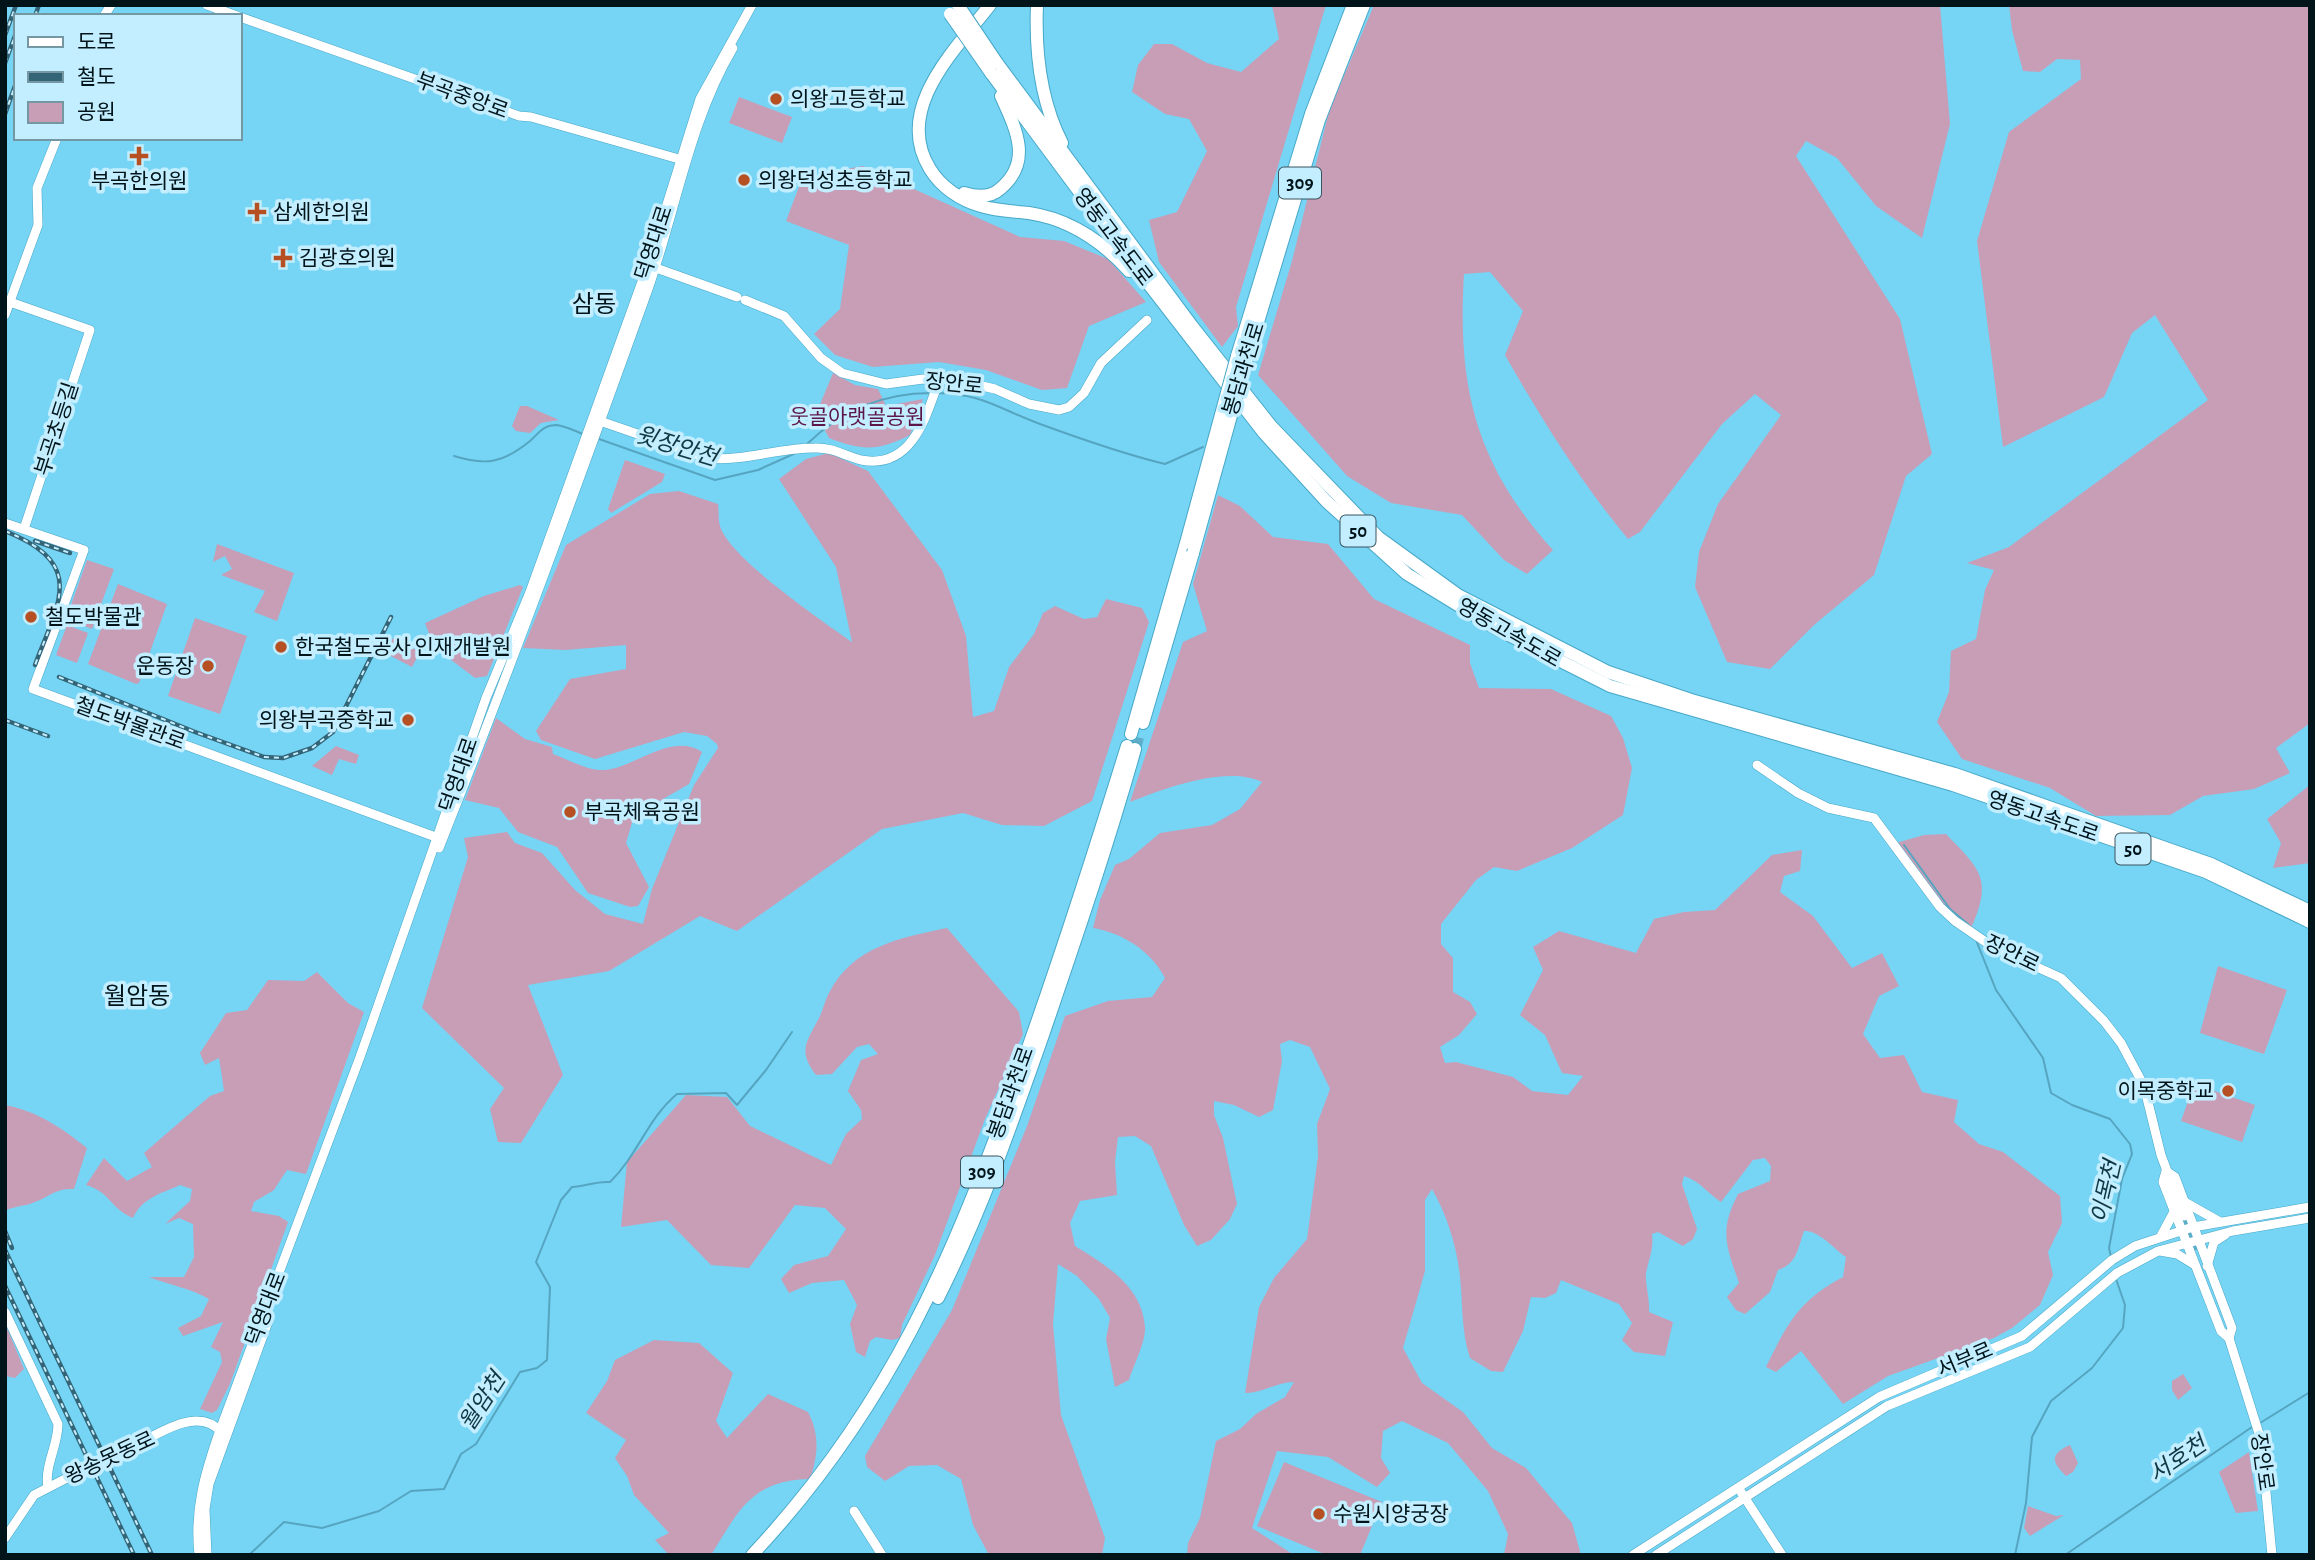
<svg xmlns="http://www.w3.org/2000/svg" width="2315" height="1560" font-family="'Alegreya Sans','Noto Sans KR',sans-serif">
<rect width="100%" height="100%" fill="#76d4f5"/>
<!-- green -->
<g fill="#c89eb7">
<polygon points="1272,5 1326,5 1236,307 1238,326 1222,347 1159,262 1149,220 1177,212 1207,151 1189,119 1165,114 1132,92 1138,65 1154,44 1172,44 1207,63 1241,72 1279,39"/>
<path d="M 1374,5 L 1940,5 L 1950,124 L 1922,238 L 1876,206 L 1837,158 L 1806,141 L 1796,156 L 1900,319 L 1932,454 L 1906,476 L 1874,575 L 1814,625 L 1770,669 L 1727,662 L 1695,587 L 1699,552 L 1718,504 L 1781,415 L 1755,394 L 1722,424 L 1640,532 L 1628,539 C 1580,481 1542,420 1505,355 L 1523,311 L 1490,272 L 1464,274 C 1457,388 1476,465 1553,550 L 1527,574 L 1504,560 L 1462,515 L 1391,503 L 1347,476 L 1258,375 L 1292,261 L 1329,111 Z"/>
<polygon points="2009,5 2310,5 2310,723 2276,748 2290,773 2254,789 2203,796 2170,815 2096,816 2050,788 1962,759 1937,722 1949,692 1951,651 1976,639 1985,590 1994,570 1967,563 2009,547 2208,400 2155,315 2132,333 2104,397 2003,447 1977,241 2009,132 2081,79 2080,60 2057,59 2040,72 2023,71 2012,30"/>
<polygon points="739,97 792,117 782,143 729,123"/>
<polygon points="863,166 1020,237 1064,241 1108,259 1146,302 1089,326 1067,388 1042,390 986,370 939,362 873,367 835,355 814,334 840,309 849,245 786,221 800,184 829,172"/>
<path d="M 833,373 L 855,385 L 878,389 L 886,406 L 923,399 L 910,435 C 879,451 862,451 829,438 L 816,414 Z"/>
<polygon points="520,406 527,406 559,420 541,423 530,433 516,431 512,426"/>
<path d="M 829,453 L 868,471 L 942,570 L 966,636 L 973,717 L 994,711 L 1009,667 L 1034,634 L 1043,613 L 1055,606 L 1084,619 L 1097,617 L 1106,599 L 1142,608 L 1149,622 L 1092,801 L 1044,826 L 1002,825 L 963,813 L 882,829 L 737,931 L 700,916 L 609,971 L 528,985 L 563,1075 L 521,1143 L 498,1142 L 490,1109 L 504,1088 L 422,1008 L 468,857 L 464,838 L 507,832 L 515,843 L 542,853 L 575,890 L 605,914 L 643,924 L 652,889 L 694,785 L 718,748 L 717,744 L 707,736 L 684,732 L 595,759 L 541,740 L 536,731 L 570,679 L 626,669 L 626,645 L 565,650 L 523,648 L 566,545 L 650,494 L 679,491 L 718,504 C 719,511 718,520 720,526 C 729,558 824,622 852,642 L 836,567 L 779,479 L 806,459 Z"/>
<polygon points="625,460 665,474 662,482 611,513 608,509"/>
<path d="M 1218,495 L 1240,506 L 1273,537 L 1328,544 L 1374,599 L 1470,645 L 1470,663 L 1479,688 L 1551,689 L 1611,716 L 1623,738 L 1632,768 L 1623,815 L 1572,848 L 1517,871 L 1494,867 L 1476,880 L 1441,924 L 1441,944 L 1453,958 L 1453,992 L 1470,1002 L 1477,1014 L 1459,1035 L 1440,1047 L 1445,1063 L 1456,1062 L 1513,1077 L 1532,1091 L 1568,1095 L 1583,1076 L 1562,1073 L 1545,1035 L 1520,1015 L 1543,970 L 1533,947 L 1559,931 L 1636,953 L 1654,919 L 1684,912 L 1715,910 L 1772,855 L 1802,850 L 1800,871 L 1784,876 L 1780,892 L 1813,916 L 1852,968 L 1882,953 L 1899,986 L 1879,996 L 1863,1034 L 1880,1058 L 1904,1055 L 1922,1092 L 1958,1100 L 1954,1122 L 1979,1144 L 2003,1152 L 2060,1196 L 2062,1223 L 2048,1252 L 2053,1275 L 2040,1305 L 2012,1328 L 1994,1338 L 1888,1376 L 1843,1404 L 1801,1351 L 1776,1372 L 1766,1367 C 1787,1324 1799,1300 1843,1277 L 1846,1257 C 1834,1249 1819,1230 1804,1231 C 1798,1248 1797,1264 1778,1270 L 1770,1292 L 1745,1314 L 1736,1310 L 1727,1297 L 1739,1283 C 1726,1245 1719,1231 1738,1194 L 1770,1181 L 1771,1166 L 1765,1158 L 1753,1160 L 1721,1202 C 1707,1193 1700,1181 1684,1176 L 1682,1184 L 1697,1229 L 1693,1239 L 1683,1246 L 1658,1232 L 1652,1234 C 1654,1249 1649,1258 1646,1273 C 1645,1285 1650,1299 1649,1312 L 1673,1322 L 1665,1356 L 1634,1352 L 1622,1340 L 1632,1323 L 1619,1304 L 1561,1280 L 1556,1293 L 1545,1298 L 1531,1297 L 1523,1331 L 1503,1372 L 1491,1371 L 1470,1358 C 1461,1331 1463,1305 1460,1277 C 1457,1247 1447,1215 1432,1189 L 1425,1200 L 1425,1271 L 1403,1348 L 1422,1383 L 1463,1412 L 1492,1448 L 1526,1468 L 1572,1523 L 1581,1555 L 1504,1555 L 1508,1534 L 1488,1491 L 1448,1443 L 1402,1421 L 1383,1431 L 1381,1458 L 1390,1473 L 1377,1487 L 1328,1457 L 1277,1451 L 1252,1528 L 1294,1555 L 1187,1555 L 1188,1543 L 1200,1518 L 1216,1441 L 1240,1429 L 1256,1414 L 1285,1397 L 1294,1382 C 1277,1382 1263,1393 1245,1393 L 1259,1307 L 1274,1278 L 1307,1239 L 1318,1156 L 1317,1124 L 1330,1089 L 1310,1047 L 1290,1040 L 1280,1044 L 1282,1061 L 1273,1110 L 1259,1117 L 1234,1105 L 1214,1101 L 1214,1115 L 1223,1138 L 1237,1204 L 1230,1219 L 1211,1240 L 1197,1246 L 1184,1225 L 1151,1146 L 1135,1136 L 1118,1137 L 1115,1162 L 1117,1195 L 1080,1201 L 1070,1223 L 1075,1246 C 1106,1265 1142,1286 1145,1327 C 1146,1342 1133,1366 1129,1380 L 1115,1387 L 1106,1339 L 1110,1318 L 1099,1299 L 1077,1276 L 1058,1264 L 1053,1324 L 1061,1415 L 1105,1538 L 1102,1555 L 989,1555 L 973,1525 L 961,1479 L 937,1465 L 909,1466 L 885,1481 L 867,1467 L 865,1456 L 952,1310 L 1027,1126 L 1065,1016 L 1108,1001 L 1152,997 L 1165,978 C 1151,951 1123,933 1093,928 L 1100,900 L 1115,865 L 1129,859 L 1160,833 L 1212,825 L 1240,809 L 1262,782 C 1227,765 1165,788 1130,802 L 1183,642 L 1207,631 L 1193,584 Z"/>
<polygon points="217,544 294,573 277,621 254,612 265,591 221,575 232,569 225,556 213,562"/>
<polygon points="87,560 114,569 92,629 66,619"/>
<polygon points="118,584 167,604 139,683 136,684 88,664"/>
<polygon points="520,585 523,587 487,676 475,678 434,647 425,623 484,596"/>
<polygon points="195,618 247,636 220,714 168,696"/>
<polygon points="67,625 88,633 77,663 56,655"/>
<polygon points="393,638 420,652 412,667 385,653"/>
<path d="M 496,718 L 525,739 L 552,747 L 553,754 C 569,760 588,771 605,770 C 636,767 672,732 702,752 L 689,784 L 634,816 L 626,843 L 649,887 L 638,906 L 630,907 L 588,893 L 557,847 L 518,832 L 499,808 L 465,800 Z"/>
<polygon points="336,746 359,755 356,764 339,759 332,775 312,766"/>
<polygon points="2310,785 2310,863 2273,868 2281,843 2267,819"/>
<path d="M 1946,834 C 1982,871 1993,880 1970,931 L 1943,905 L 1896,843 L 1924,835 Z"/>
<path d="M 947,928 L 1019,1012 L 1023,1034 L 985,1119 L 935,1255 L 902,1325 L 900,1338 L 892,1340 L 876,1337 L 870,1341 L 865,1357 L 856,1352 L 850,1324 L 857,1305 L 844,1280 L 812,1283 L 789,1293 L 781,1279 L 794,1265 L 828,1256 L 846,1229 L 825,1208 L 795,1205 L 749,1268 L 711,1265 L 667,1220 L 621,1227 L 627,1162 L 686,1095 L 727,1097 L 750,1126 L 831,1165 L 846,1134 L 862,1119 L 861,1110 L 848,1091 L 861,1060 L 878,1054 L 869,1044 L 857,1047 L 832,1074 L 816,1075 C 797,1050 807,1042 819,1018 C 823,1010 825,1000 829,993 C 853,946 900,938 947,928 Z"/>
<polygon points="2218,966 2287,990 2264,1054 2200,1033"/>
<path d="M 317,972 L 348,1003 L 364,1012 L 306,1174 L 287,1170 L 274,1190 L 254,1202 L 251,1211 L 279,1216 L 288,1222 L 230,1384 L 217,1410 L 212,1413 L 200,1409 L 222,1362 L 220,1352 L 211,1347 L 223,1322 L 183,1336 L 178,1328 L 201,1316 L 209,1299 C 190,1288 169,1285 149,1277 L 184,1277 L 194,1257 L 193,1224 L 179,1218 L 165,1224 L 190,1201 L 192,1189 L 180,1185 C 160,1194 142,1198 133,1218 C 108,1207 112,1193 86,1185 L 104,1158 L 127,1181 L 152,1167 L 144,1153 L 210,1096 L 224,1091 L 219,1058 L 205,1065 L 200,1053 L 226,1013 L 247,1010 L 268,980 L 304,981 Z"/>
<polygon points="2194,1084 2255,1105 2242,1142 2181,1121"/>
<path d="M 5,1105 C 37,1111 62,1128 87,1148 L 74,1189 C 56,1188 50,1196 35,1202 C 26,1206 16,1206 6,1210 Z"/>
<polygon points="5,1323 24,1369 15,1378 5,1376"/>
<path d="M 654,1340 L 699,1343 L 733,1373 L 716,1421 L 727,1438 L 768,1394 L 808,1412 C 820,1435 818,1455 810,1479 C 752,1480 739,1510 711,1555 L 669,1555 L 655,1540 L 669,1533 L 634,1495 L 627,1476 L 615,1458 L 626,1440 L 586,1413 L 607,1381 L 615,1360 Z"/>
<polygon points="2183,1374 2192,1388 2178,1400 2172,1390 2172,1381"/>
<path d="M 2070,1445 L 2078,1463 L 2073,1472 L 2066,1476 C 2054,1464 2047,1455 2070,1445 Z"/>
<polygon points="2249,1452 2258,1511 2236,1513 2219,1472"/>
<polygon points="1284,1462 1382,1502 1360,1555 1327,1555 1257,1526"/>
<polygon points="2028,1506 2056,1516 2064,1515 2030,1536 2024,1528"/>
</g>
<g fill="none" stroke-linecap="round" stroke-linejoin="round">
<!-- stream -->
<g stroke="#56a5c0" stroke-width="2">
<path d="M 937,393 C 984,394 999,409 1040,424 C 1081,439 1123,454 1165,464 L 1203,447"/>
<polyline points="599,439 715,480 758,470 798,452"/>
<path d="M 807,444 C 841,411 883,393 931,393"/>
<path d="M 454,456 C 486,466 503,463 530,441 C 539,433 543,425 557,425 C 565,426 575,431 583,434"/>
<polyline points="1904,845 1950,909 1969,925"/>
<polyline points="1976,940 1996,990 2043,1058 2051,1093 2072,1105 2110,1119 2130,1144 2132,1154 2122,1179 2109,1248 2111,1257"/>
<polyline points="2260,1423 2310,1392"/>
<path d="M 249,1555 L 284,1522 L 322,1528 L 379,1511 L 411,1491 L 444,1489 L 461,1454 L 476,1444 L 520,1372 L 537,1368 L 547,1360 L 550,1287 L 536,1262 L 561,1200 L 572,1187 C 586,1186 596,1181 610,1182 C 638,1155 647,1119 677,1094 L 726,1093 L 737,1105 L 766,1070 L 792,1032"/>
<polyline points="2015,1555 2026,1503 2032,1437 2051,1401 2092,1368 2123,1328 2125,1305 2116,1279"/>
<polyline points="2065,1555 2252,1427"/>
</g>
<!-- secondary-tunnel -->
<polyline stroke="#5faec9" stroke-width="9" stroke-dasharray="9 4.5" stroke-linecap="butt" points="2184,1216 2198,1253"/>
<!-- highway-tunnel -->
<polyline stroke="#5faec9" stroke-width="12" stroke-dasharray="12 6" stroke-linecap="butt" points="1135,749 1138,737"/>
<!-- secondary casing -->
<g stroke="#47a8c7" stroke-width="10">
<g id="secondary">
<polyline points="207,5 237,16"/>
<polyline points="104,16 111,5"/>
<polyline points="240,17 519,116 531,117 686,161"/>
<polyline points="656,268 737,297"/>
<polyline points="745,300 784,316 821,358 842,373 886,384 923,379 957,380 995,389 1029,404 1059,410 1069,407 1084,393 1101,363 1147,320"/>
<polyline points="10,302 90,330 24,529"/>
<polyline points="5,315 38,225 37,188 57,138"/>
<path d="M 597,420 L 707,458 C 742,462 778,448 814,448 C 832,447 845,456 861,460 C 912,470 926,417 939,380"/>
<polyline points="5,523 84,550 33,689 441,839"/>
<polyline points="1757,765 1798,793 1828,808 1874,818 1940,907 1955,921 1993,947 2061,978 2104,1021 2121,1043 2144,1086 2161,1155 2184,1216"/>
<path d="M 439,848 C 512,665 580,478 647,292 C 676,211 689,122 733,48"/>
<polygon points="2166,1171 2175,1177 2232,1328 2229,1338 2221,1331 2163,1182"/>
<polyline points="2183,1201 2220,1222"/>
<polyline points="2161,1236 2175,1210"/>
<polyline points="2160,1251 2177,1254 2195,1265"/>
<polyline points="2207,1266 2214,1242 2225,1235"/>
<path d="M 5,1312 L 58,1424 C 58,1446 44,1466 48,1487"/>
<polyline points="2228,1335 2261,1440 2272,1555"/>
<path d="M 123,1452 C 151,1439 196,1403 221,1432"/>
<polyline points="1741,1492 1782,1555"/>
<polyline points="854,1511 882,1555"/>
<polyline points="5,1538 34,1495 69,1477"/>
<path d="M 199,1555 C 194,1509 205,1473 220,1430 L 360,1057 L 486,698 L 530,592 L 648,265 L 700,99 L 752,5"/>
<polyline points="207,1555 205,1509 209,1484 269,1319"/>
<polyline points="1633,1555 1879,1397 2022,1336 2112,1260 2135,1246 2193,1227 2310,1207"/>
<polyline points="1656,1555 1887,1406 2030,1347 2117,1273 2158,1251 2233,1231 2310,1218"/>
</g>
</g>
<!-- highway casing -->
<g stroke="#47a8c7" stroke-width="14">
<g id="highway">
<path d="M 990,5 C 955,50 893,109 930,169 C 941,187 960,200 981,206 C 997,211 1012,211 1029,213 C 1069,219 1102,241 1129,271"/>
<path d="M 1037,5 C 1035,53 1040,100 1062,143"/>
<polyline points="997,63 1192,326 1271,426 1378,537 1458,595 1608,672 1691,700 1955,774 2211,864 2310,911"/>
<polyline points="991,73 1130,260 1264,433 1327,502 1407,574 1497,629 1610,686 1953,785 2206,872 2310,922"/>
<path d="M 964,193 C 977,197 990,198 1000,189 C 1033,162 1016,129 1001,96"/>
<polyline points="1237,356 1311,114 1353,5"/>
<polyline points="1245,365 1319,120 1364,5"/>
<polyline points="1143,723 1193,553"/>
<polyline points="1131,734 1186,543"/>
<path d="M 938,1298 C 981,1213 1012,1123 1044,1032 C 1076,938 1108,845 1135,749"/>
<path d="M 752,1555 C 889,1409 953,1258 1019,1073 C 1058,965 1093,856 1127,746"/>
</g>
</g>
<!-- secondary -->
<use href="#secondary" stroke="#fff" stroke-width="9"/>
<!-- highway -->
<use href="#highway" stroke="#fff" stroke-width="12"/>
<!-- rail casing -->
<g stroke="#336577" stroke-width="4.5">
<g id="rail">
<polyline points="35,16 39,5"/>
<polyline points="5,35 16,5"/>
<polyline points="5,63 16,33"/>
<polyline points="5,114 16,83"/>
<path d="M 5,531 C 87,564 59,601 35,665"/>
<polyline points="35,541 70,553"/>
<polyline points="59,677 195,732 264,757 283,758 312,748 333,732 391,617"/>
<polyline points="5,720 48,736"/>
<polyline points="5,1231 12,1248"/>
<polyline points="5,1250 152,1555"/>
<polyline points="5,1286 134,1555"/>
</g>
</g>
<!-- rail -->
<use href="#rail" stroke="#c3eeff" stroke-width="2" stroke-dasharray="5" stroke-linecap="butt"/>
<!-- secondary-bridge casing -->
<g stroke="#47a8c7" stroke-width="10" stroke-linecap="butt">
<polyline id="secondary-bridge" points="69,1477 123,1452"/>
</g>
<!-- highway-bridge casing -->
<g stroke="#47a8c7" stroke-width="14" stroke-linecap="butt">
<g id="highway-bridge">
<polyline points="958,5 997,63"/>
<polyline points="950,14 991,73"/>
<polyline points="1186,543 1237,356"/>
<polyline points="1193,553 1245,365"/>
</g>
</g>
<!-- secondary-bridge -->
<use href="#secondary-bridge" stroke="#fff" stroke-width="9"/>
<!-- highway-bridge -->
<use href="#highway-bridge" stroke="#fff" stroke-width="12"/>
</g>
<!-- markers -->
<g fill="#b65023" stroke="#c3eeff" stroke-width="2.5">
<circle cx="776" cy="99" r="7"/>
<path d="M135.5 145.5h7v7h7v7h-7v7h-7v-7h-7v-7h7z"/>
<circle cx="744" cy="180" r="7"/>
<path d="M253.5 201.5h7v7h7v7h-7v7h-7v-7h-7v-7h7z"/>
<path d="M279.5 247.5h7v7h7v7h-7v7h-7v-7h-7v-7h7z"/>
<circle cx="31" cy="617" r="7"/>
<circle cx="281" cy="647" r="7"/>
<circle cx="208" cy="666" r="7"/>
<circle cx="408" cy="720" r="7"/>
<circle cx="570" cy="812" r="7"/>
<circle cx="2228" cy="1091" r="7"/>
<circle cx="1319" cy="1514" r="7"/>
</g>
<g text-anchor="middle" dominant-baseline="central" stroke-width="7" stroke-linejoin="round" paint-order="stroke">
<!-- shield labels -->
<g fill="#c3eeff" stroke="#3b555f" stroke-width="2">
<rect x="1279" y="167.5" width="42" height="31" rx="5"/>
<rect x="1340.5" y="515.5" width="35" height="31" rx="5"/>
<rect x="2115.5" y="833.5" width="35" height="31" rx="5"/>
<rect x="961" y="1156.5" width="42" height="31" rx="5"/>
</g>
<g font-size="19" font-weight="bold" fill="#01141a">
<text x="1300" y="183">309</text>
<text x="1358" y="531">50</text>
<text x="2133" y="849">50</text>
<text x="982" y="1172">309</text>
</g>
<!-- street labels -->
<g font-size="21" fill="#01141a" stroke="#c3eeff">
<text transform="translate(462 96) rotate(20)">부곡중앙로</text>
<text transform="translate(1113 237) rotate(53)">영동고속도로</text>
<text transform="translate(654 243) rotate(-72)">덕영대로</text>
<text transform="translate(1244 369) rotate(-73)">봉담과천로</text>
<text transform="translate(954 384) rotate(6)">장안로</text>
<text transform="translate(57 429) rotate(-72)">부곡초등길</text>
<text transform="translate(1509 633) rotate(30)">영동고속도로</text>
<text transform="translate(130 724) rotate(20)">철도박물관로</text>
<text transform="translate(459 775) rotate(-71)">덕영대로</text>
<text transform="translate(2043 817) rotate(19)">영동고속도로</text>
<text transform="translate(2012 954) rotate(26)">장안로</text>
<text transform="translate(1011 1093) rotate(-70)">봉담과천로</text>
<text transform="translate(266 1309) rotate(-69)">덕영대로</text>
<text transform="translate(1965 1360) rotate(-23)">서부로</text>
<text transform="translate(110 1458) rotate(-25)">왕송못동로</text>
<text transform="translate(2262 1462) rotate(82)">장안로</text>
</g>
<!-- poi labels -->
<g font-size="21" fill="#01141a" stroke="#c3eeff" text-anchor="start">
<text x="790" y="99">의왕고등학교</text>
<text x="758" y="180">의왕덕성초등학교</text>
<text x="139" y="181" text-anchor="middle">부곡한의원</text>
<text x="273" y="212">삼세한의원</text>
<text x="299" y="258">김광호의원</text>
<text x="45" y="617">철도박물관</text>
<text x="295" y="647">한국철도공사 인재개발원</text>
<text x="194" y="666" text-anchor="end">운동장</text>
<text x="394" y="720" text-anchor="end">의왕부곡중학교</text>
<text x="584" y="812">부곡체육공원</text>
<text x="2214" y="1091" text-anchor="end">이목중학교</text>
<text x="1333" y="1514">수원시양궁장</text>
</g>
<!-- park labels -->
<g font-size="21" fill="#5d1648" stroke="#c3eeff">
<text x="857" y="417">웃골아랫골공원</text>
</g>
<!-- water labels -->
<g font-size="23" font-style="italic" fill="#113743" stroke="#c3eeff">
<text transform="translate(676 447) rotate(17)">윗장안천</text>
<text transform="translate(2107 1192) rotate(-77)">이목천</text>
<text transform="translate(483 1402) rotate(-57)">월암천</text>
<text transform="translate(2178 1460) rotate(-34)">서호천</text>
</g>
<!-- quarter labels -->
<g font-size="24" fill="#01141a" stroke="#c3eeff">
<text x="594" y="305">삼동</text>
<text x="137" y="997">월암동</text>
</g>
</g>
<!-- border -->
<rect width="2315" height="1560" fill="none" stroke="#01141a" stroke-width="14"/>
<!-- legend -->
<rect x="14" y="14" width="228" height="126" fill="#c3eeff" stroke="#7597a3" stroke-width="2"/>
<rect x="28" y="37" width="35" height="10" fill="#ffffff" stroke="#7597a3" stroke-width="2"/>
<text x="77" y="49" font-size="21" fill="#01141a">도로</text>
<rect x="28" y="72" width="35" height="10" fill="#336577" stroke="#7597a3" stroke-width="2"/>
<text x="77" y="84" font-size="21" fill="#01141a">철도</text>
<rect x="28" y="102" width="35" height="21" fill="#c89eb7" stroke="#7597a3" stroke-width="2"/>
<text x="77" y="119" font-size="21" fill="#01141a">공원</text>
</svg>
